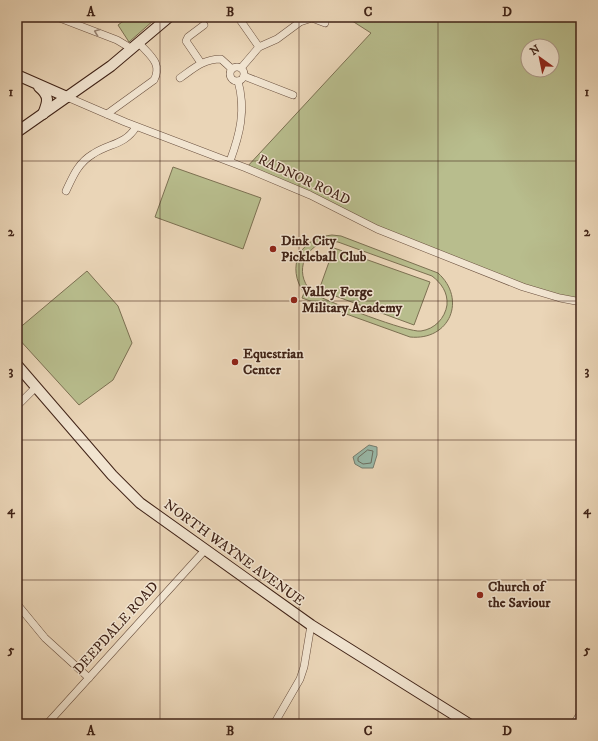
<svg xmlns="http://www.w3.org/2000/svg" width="598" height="741" font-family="'IM FELL DW Pica',serif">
<rect width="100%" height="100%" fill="#ead5b7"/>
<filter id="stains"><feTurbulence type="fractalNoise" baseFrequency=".005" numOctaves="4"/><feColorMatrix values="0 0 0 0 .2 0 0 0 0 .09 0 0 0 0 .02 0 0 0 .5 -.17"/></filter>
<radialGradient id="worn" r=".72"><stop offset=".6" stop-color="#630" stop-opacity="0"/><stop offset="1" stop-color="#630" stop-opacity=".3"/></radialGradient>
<!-- green -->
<g fill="#b8bd8d" stroke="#7c7052" fill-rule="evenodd">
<polygon points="129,17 152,17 154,20 129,42 118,25"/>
<path d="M 346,17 L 581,17 L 581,302 L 560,298 L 377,229 L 246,168 L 371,33 ZM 528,46 L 552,46 L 552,70 L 528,70 Z"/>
<polygon points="173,167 261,198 243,249 155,217"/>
<path d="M 332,235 L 341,236 L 438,273 C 467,299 450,341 410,337 L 302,298 L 304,293 C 286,267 299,238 332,235 ZM 327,241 L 338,242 L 432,276 C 441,283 448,292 447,305 C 445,318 435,329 421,331 C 408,333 329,302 314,294 C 294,277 301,248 327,241 Z"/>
<polygon points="334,248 430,282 414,325 319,290"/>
<polygon points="87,271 118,306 132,343 113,380 79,405 17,337 17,330"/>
</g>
<!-- water -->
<polygon fill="#99b9a9" stroke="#757d6f" points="369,445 377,447 377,455 373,468 362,468 355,464 353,457"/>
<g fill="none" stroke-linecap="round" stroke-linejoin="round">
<!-- shore -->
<polygon stroke="#6c6e60" stroke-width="1" points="368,450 373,451 371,463 363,464 358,461 358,458"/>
<!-- street casing -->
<g stroke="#6a503f" stroke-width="8">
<g id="street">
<polyline points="57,17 117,40 132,49"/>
<polyline points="238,17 259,47"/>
<polyline points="201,63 186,41 188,37 204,25"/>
<circle cx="237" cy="74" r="7"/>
<polyline points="241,68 259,47 277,39 300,22 312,18 325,23"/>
<polyline points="244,76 293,95"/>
<path d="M 180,78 C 193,69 203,59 221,59 L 232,69"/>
<polyline points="67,97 125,122 246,168 310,195 377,229 523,287 560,298 581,302"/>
<path d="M 107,114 L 154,80 C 163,63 149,55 139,43"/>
<path d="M 230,161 C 240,134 246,110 238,81"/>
<path d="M 66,191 C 73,176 78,163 93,154 C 110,143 125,145 136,127"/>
<polyline points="17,406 36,387"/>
<polyline points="17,604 45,638 89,678"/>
<polyline points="47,724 205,550"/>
<polyline points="274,724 300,679 304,667 311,625"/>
<polyline points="574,724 581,713"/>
</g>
</g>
<!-- secondary casing -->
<g stroke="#402317" stroke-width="12">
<g id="secondary">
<polyline points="17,75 67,97"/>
<path d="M 39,87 C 50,96 48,102 43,114"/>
<polyline points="17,132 111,66 169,17"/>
<polyline points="17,365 112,475 140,503 311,625 469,724"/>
</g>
</g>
<!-- street -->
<use href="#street" stroke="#f1e4d0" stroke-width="7"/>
<!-- secondary -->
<use href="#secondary" stroke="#f1e4d0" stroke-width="10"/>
</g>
<!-- one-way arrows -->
<defs><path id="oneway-chevron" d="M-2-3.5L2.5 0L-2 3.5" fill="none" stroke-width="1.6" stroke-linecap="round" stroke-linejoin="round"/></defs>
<use stroke="#988474" href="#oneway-chevron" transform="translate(97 32) rotate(-159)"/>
<!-- grid -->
<path fill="none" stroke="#402317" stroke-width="1" stroke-opacity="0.55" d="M 160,17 L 160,724M 299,17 L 299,724M 438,17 L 438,724M 17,161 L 581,161M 17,301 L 581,301M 17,440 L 581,440M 17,580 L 581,580"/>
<!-- markers -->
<g fill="#8f2418" stroke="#f1e4d0" stroke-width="1.5">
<circle cx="273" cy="249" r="4"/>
<circle cx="294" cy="300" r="4"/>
<circle cx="235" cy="362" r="4"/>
<circle cx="480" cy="595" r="4"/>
</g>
<g text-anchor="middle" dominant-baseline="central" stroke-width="3" stroke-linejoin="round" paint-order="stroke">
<!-- street labels -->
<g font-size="14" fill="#402317" stroke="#f1e4d0">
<text transform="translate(304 180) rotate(25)">RADNOR ROAD</text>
<text transform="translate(234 553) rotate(36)">NORTH WAYNE AVENUE</text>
<text transform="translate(116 628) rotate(-48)">DEEPDALE ROAD</text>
</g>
<!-- poi labels -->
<g font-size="14" font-weight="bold" fill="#402317" stroke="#f1e4d0" text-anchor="start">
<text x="281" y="241">Dink City<tspan x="281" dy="16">Pickleball Club</tspan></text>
<text x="302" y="292">Valley Forge<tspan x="302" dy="16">Military Academy</tspan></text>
<text x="243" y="354">Equestrian<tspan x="243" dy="16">Center</tspan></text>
<text x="488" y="587">Church of<tspan x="488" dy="16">the Saviour</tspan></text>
</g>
</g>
<!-- margin -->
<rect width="598" height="741" fill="none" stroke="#ead5b7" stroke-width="44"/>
<!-- north arrow -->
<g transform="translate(540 58) rotate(327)"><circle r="19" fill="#f1e4d0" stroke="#aa9786"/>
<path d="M0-3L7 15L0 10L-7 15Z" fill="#8f2418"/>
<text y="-6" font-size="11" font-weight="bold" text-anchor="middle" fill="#402317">N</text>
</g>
<rect x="22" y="22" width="554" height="697" fill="none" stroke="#402317" stroke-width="1.5"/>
<g font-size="13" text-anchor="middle" font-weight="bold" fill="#402317">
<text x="91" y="16">A</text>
<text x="230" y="16">B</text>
<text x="368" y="16">C</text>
<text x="507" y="16">D</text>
<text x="11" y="96">1</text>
<text x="587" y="96">1</text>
<text x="11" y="236">2</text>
<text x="587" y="236">2</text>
<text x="11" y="375">3</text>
<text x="587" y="375">3</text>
<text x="11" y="514">4</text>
<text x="587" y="514">4</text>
<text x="11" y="654">5</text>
<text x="587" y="654">5</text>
<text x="91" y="735">A</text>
<text x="230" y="735">B</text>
<text x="368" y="735">C</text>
<text x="507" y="735">D</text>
</g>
<rect width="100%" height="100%" filter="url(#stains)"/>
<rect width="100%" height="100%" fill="url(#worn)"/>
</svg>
